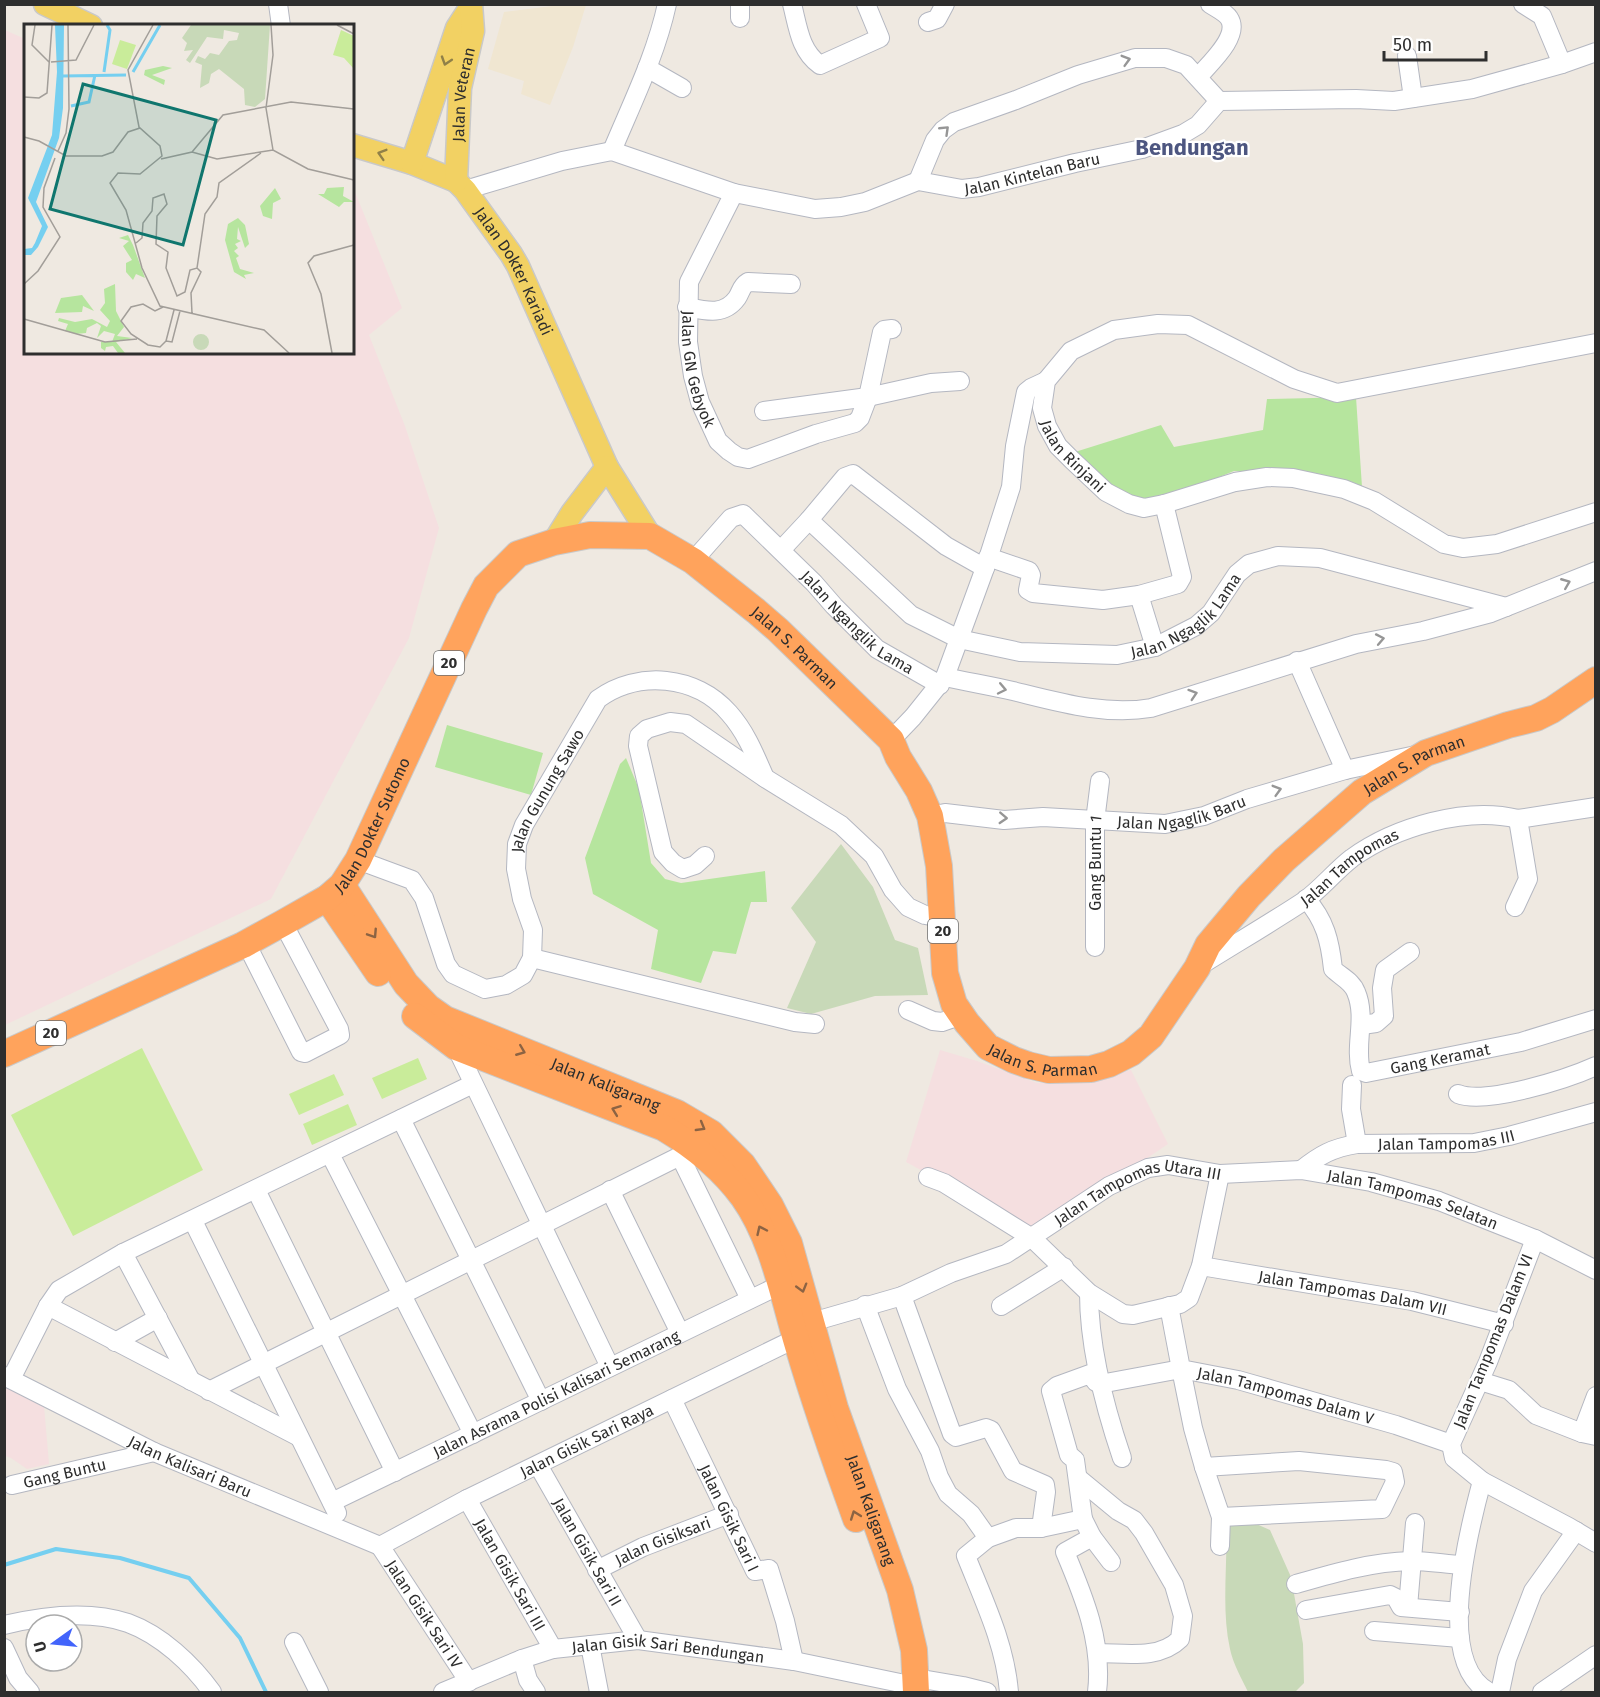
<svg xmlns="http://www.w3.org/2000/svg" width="1600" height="1697" font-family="'Fira Sans',sans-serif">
<rect width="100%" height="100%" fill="#efe9e1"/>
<!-- education -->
<polygon fill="#f0e6d1" points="560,5 586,5 573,47 550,105 521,94 524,81 488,69 504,12"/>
<!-- medical -->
<g fill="#f5dfe0">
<polygon points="5,30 25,39 26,352 352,352 353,192 355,192 402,308 369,335 405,426 439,528 409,638 271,899 5,1025"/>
<polygon points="940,1050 977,1061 1037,1083 1094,1079 1131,1070 1168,1144 1037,1233 906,1162"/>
<polygon points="4,1378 43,1395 49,1464 27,1469 11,1458 5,1456"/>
</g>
<!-- green -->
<g fill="#b6e59e">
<polygon points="1356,397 1362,487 1314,473 1234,471 1158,502 1122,495 1075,452 1161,425 1174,447 1263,430 1267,399"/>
<polygon points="447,725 543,753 531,795 435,767"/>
<polygon points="626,758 639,789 651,863 665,879 681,883 765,871 767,902 751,902 736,954 713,951 701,983 651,969 658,930 593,894 585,858 620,764"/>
</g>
<!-- cemetery -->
<g fill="#c8d9b8">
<polygon points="841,844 873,887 895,940 918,948 928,995 875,996 811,1014 787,1008 816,942 791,908"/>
<path d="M 1254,1523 L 1270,1530 L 1291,1577 L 1303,1644 L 1304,1683 L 1295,1692 L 1248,1692 C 1242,1679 1233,1664 1230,1649 C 1221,1608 1228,1566 1226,1524 Z"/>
</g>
<!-- pitch -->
<g fill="#c9ec9a">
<polygon points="142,1048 203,1170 73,1236 11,1115"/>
<polygon points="418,1058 427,1079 382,1099 372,1078"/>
<polygon points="334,1074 344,1095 299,1115 289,1094"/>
<polygon points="348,1104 357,1125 312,1145 303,1124"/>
</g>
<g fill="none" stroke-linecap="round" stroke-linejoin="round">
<!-- stream -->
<polyline stroke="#75cff0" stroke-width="4" points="4,1565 56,1549 120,1558 189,1578 240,1638 266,1692"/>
<!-- minor casing -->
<g stroke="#b4b7c1" stroke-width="20">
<g id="minor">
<polyline points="278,4 281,26"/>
<polyline points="740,4 740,18"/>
<path d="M 792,4 C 798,27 800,51 820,65 L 880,38 L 866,4"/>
<polyline points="1523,4 1542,16 1562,64"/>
<polyline points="928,22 937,19 945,4"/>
<polyline points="1407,56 1413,98"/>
<polyline points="647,68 682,88"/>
<path d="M 1198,77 C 1209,64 1241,36 1229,18 C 1225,12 1216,8 1210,4"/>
<path d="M 612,151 C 632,103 656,55 667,4"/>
<polyline points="918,181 935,140 943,130 954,122 1016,100 1078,75 1135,58 1166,58 1186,65 1219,101"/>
<path id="s1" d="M 465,190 L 562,161 L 612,151 L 734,193 L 815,209 L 841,207 L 865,202 L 918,181 L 962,189 L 979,187 L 1075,163 L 1142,149 L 1183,134 L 1198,125 L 1219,101 L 1356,99 L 1394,101 L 1472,89 L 1562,64 L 1596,52"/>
<path id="s2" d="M 734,193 L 689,282 L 688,342 L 693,376 L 700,402 L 718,441 L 729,451 L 738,457 L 748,459 L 816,434 L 855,423 L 860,418 L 868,397 L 882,332 L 884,330 L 892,329"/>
<path d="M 687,307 C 706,311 724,316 737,298 C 741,292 741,286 748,282 L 791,284"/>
<path id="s3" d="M 1596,343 L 1337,393 L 1294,379 L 1188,325 L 1158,324 L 1114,330 L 1071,351 L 1046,381 L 1042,408 L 1047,426 L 1058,446 L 1072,460 L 1106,492 L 1129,504 L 1144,508 L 1164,504 L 1235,482 L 1267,477 L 1293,478 L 1344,489 L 1374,501 L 1444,544 L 1463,548 L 1497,544 L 1596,512"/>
<polyline points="764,411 868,397 931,383 960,381"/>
<polyline points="809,520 845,477 853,474 946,546 985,568"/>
<path id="s4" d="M 781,550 L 809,520 L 911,615 L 959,639 L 1020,652 L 1117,655 L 1155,647 L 1196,626 L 1211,613 L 1237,574 L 1249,564 L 1278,556 L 1320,558 L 1506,607"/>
<polyline points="988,557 1029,571 1031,575 1028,590 1033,593 1103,600 1139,595 1178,584 1182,577 1164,504"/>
<path id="s5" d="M 693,561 L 731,518 L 743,514 L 814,583 L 834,606 L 877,649 L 940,685"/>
<polyline points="1139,595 1155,647"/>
<polyline points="1297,661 1345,770"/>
<path d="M 945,677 C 968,682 991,686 1013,691 C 1058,702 1105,716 1151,708 L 1356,644 L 1423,631 L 1491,613 L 1596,571"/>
<polyline points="891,740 913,717 945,677 985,568 1011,487 1015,446 1026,392 1031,388 1046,381"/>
<path id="s6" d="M 930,816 L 945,813 L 1004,820 L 1043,817 L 1165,824 L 1204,816 L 1247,799 L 1345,770 L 1416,755"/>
<polyline points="705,856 695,865 683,869 673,863 663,852 638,746 639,736 647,729 670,722 686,724 765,778 841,825 874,856 893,890 908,907 925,915 942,918"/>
<path id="s7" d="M 358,860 L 412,880 L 424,898 L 446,964 L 453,974 L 485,989 L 506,985 L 523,975 L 532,958 L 533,930 L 522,899 L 516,869 L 517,844 L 524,825 L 598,699 C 638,670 696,675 729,713 C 746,732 755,755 765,778"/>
<path id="s8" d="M 1306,899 C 1325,920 1330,941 1333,969 C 1341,977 1352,981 1356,992 C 1367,1018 1354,1045 1361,1071 L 1366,1073 L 1521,1042 L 1596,1019"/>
<polyline points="1515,907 1528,879 1518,819 1596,807"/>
<polyline points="246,943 301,1052 305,1053 340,1035 339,1029 283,923"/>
<path id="s9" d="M 1095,947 L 1095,821 L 1100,781"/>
<polyline points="532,958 795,1022 815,1024"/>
<path id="s10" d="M 1198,967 C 1233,945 1269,924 1304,901 C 1321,889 1335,871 1352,858 C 1395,827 1466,806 1518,819"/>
<polyline points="908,1010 933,1021 942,1022 962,1015"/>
<polyline points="1362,1025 1376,1023 1384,1016 1382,988 1385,970 1410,952"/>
<polyline points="456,1047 610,1367"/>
<polyline points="1352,1085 1351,1109 1357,1144"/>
<path d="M 1458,1094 C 1486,1105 1567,1079 1596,1066"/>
<polyline points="401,1119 541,1401"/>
<polyline points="330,1154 473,1434"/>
<polyline points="680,1156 750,1299"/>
<path id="s11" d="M 1301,1170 C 1320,1155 1332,1148 1357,1144 L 1474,1143 L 1509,1136 L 1596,1112"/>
<polyline points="928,1177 944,1183 1032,1238 1089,1293 1123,1314 1133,1315 1180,1304 1189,1298 1201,1266 1220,1174"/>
<polyline points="256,1190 395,1472"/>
<polyline points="610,1190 680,1333"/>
<polyline points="193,1221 337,1513"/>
<polyline points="1535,1239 1488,1362 1451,1444 1454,1458 1482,1481 1569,1527 1596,1543"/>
<polyline points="123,1253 191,1381"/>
<path id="s12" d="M 1201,1266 L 1412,1301 L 1504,1324"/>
<path d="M 1089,1293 C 1089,1348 1104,1405 1122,1458"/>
<polyline points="902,1296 952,1434 956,1437 986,1428 991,1430 1013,1471 1045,1485 1046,1492 1041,1528"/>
<polyline points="865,1305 897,1389 930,1451 939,1477 948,1494 971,1514 988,1538"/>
<polyline points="48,1306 299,1437"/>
<polyline points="1001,1306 1064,1267"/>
<path id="s13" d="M 1169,1306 L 1181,1369 L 1238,1380 L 1396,1425 L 1451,1444"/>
<path id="s14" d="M 812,1322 L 902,1296 L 951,1273 L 1006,1254 L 1109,1186 L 1148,1168 L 1168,1165 L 1220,1174 L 1301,1170 L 1371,1182 L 1439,1201 L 1535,1239 L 1596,1270"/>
<polyline points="115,1342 158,1318"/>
<path id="s15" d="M 4,1376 L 154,1452 L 380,1546"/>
<polyline points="11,1379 48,1306 59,1290 123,1253 473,1084"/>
<polyline points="1480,1381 1509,1390 1536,1415 1582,1433 1596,1436"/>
<polyline points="1100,1384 1181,1369 1193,1428 1204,1467 1299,1461 1386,1470 1393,1472 1395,1482 1382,1509 1221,1517"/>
<polyline points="209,1391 680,1156 691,1144"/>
<path id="s16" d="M 672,1399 L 755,1571 L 769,1569 L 785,1621 L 794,1661"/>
<polyline points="1582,1433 1596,1396"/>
<path id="s17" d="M 538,1465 L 638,1640"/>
<polyline points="1204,1467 1221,1517 1220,1546"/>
<path d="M 1078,1478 L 1118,1511 L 1134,1520 L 1144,1533 L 1174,1585 L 1183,1616 L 1180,1639 C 1159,1660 1125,1653 1097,1653"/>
<path d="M 1482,1481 C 1469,1529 1434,1662 1489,1692"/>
<path id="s18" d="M 12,1485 L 154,1452"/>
<path id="s19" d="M 467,1499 L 553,1649"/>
<path id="s20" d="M 332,1502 L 780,1285"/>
<path d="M 1083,1519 L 1092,1537 L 1065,1552 C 1084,1597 1103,1643 1097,1692"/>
<polyline points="1092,1537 1111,1562"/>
<path id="s21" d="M 380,1546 L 467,1499 L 805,1334"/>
<path id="s22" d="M 380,1546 L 469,1682"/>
<path id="s23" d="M 597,1570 L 643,1547 L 729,1514"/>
<path d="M 1296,1584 C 1334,1573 1371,1562 1411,1561 C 1428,1561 1445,1564 1462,1565"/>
<polyline points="1408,1607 1415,1523"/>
<polyline points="1306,1610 1390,1595 1396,1598 1401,1607 1460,1612"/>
<path d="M 4,1625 C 42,1616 90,1610 128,1623 C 161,1635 192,1664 212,1692"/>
<polyline points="1374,1631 1460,1638"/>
<polyline points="294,1642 319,1692"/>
<polyline points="590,1645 599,1692"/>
<polyline points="4,1648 18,1678 30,1692"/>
<polyline points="522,1659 528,1680 536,1692"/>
<polyline points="916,1678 963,1686 987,1692"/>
<path id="s24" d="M 443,1692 L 522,1659 L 553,1649 L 638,1640 L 794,1661 L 900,1683"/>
<path d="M 1009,1692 C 1005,1644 984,1601 966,1556 L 988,1538 L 1016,1528 L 1041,1528 L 1083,1519 L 1075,1460 L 1069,1455 L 1051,1391 L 1057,1386 L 1090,1374 L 1096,1382 L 1100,1384"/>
<polyline points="1500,1692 1507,1659 1533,1591 1576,1531"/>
<polyline points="1542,1692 1596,1655"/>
</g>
</g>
<!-- major casing -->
<g stroke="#c9c9c9" stroke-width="25">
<g id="major">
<polyline points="45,4 91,26"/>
<path id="s25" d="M 352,145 L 412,163 L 456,181 L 465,190 L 511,254 L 518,266 L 607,467 L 650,536"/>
<polyline points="412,163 457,28 470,8"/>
<path id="s26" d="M 456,181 L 460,88 L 473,31 L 471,4"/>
<polyline points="554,542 572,513 607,467"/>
</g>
</g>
<!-- highway casing -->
<g stroke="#c9c9c9" stroke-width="28">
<g id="highway">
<path id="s27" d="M 342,885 L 406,984 L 428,1007 L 445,1019 L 677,1113 L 711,1133 L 743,1165 L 770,1205 L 789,1243 L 835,1408 L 900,1590 L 914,1650 L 916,1692"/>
<polyline points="327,898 378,973"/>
<path d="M 415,1016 L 456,1047 L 664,1128 C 694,1146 722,1168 743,1197 C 773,1239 783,1296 798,1346 C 815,1404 835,1461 856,1519"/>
<path id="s28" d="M 4,1054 L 243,945 L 283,923 L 327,898 L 342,885 L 358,860 L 474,609 L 486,586 L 518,554 L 554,542 L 590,535 L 650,536 L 693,561 L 756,611 L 778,630 L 891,740 L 898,757 L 919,791 L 930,816 L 939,866 L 945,973 L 954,1004 L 967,1023 L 988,1047 L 1014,1060 L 1028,1065 L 1049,1070 L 1091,1069 L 1109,1064 L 1131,1053 L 1151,1036 L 1197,968 L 1208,945 L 1249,896 L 1284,860 L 1362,792 L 1426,753 L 1508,725 L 1536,718 L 1552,710 L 1596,680"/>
</g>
</g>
<!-- minor -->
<use href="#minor" stroke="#fff" stroke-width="18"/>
<!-- major -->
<use href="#major" stroke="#f2d163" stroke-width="22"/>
<!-- highway -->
<use href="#highway" stroke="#ffa35c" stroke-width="26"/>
</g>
<!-- one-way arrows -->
<defs><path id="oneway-chevron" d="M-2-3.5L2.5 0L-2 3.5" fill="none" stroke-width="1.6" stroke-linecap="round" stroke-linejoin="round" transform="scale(1.5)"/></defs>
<g stroke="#969696">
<use href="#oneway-chevron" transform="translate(1126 60) rotate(-16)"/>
<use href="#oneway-chevron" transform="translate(945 130) rotate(-44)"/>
<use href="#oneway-chevron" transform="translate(1566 583) rotate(-22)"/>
<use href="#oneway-chevron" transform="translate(1380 639) rotate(-11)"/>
<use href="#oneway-chevron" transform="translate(1002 689) rotate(12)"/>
<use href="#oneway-chevron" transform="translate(1193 694) rotate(-18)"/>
<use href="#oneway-chevron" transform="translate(1277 790) rotate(-16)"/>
<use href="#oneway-chevron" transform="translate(1003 818) rotate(3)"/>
</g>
<g stroke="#908048">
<use href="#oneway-chevron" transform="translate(446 61) rotate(108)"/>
<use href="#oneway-chevron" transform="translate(382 154) rotate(-163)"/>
</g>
<g stroke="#8c6343">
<use href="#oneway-chevron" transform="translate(373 934) rotate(57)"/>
<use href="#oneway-chevron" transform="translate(521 1051) rotate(22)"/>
<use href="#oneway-chevron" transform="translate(616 1110) rotate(-159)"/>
<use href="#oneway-chevron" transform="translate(701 1127) rotate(30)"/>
<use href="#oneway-chevron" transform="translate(761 1230) rotate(-115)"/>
<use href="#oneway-chevron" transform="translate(802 1288) rotate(74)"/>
<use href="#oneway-chevron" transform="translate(855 1515) rotate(-110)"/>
</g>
<g text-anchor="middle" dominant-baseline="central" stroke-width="4.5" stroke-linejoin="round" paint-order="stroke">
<!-- shield labels -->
<g fill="#fff" stroke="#6d6d6d" stroke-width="1.5">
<rect x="434" y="651" width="30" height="24" rx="4.5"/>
<rect x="928" y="919" width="30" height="24" rx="4.5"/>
<rect x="36" y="1021" width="30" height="24" rx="4.5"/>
</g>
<g font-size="15" font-weight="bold" fill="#2e2e2e">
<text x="449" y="663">20</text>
<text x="943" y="931">20</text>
<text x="51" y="1033">20</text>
</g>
<!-- street labels -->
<g font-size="16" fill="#2e2e2e" stroke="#fff">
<text stroke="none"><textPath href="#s26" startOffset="87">Jalan Veteran</textPath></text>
<text stroke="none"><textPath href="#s1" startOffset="588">Jalan Kintelan Baru</textPath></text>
<text stroke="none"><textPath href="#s25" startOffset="218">Jalan Dokter Kariadi</textPath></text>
<text stroke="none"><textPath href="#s2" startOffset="188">Jalan GN Gebyok</textPath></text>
<text stroke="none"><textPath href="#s3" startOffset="675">Jalan Rinjani</textPath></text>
<text stroke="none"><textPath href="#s4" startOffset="476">Jalan Ngaglik Lama</textPath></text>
<text stroke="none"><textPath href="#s5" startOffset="228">Jalan Nganglik Lama</textPath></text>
<text stroke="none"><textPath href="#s28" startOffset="1074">Jalan S. Parman</textPath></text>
<text stroke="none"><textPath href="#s28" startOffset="2100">Jalan S. Parman</textPath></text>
<text stroke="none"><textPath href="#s7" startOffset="434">Jalan Gunung Sawo</textPath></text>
<text stroke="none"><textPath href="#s6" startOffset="254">Jalan Ngaglik Baru</textPath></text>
<text stroke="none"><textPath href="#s28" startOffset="446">Jalan Dokter Sutomo</textPath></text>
<text stroke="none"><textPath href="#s9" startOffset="84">Gang Buntu 1</textPath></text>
<text stroke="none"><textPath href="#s10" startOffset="182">Jalan Tampomas</textPath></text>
<text stroke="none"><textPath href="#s28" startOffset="1596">Jalan S. Parman</textPath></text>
<text stroke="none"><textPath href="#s8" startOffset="270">Gang Keramat</textPath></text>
<text stroke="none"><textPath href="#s27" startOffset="344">Jalan Kaligarang</textPath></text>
<text stroke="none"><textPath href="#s11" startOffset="152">Jalan Tampomas III</textPath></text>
<text stroke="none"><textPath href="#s14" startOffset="642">Jalan Tampomas Selatan</textPath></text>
<text stroke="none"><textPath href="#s14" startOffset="356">Jalan Tampomas Utara III</textPath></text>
<text stroke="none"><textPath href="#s12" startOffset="154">Jalan Tampomas Dalam VII</textPath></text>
<text transform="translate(1493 1341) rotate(-68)">Jalan Tampomas Dalam VI</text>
<text stroke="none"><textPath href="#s20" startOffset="249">Jalan Asrama Polisi Kalisari Semarang</textPath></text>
<text stroke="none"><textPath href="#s13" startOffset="172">Jalan Tampomas Dalam V</textPath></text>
<text stroke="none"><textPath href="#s21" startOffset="232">Jalan Gisik Sari Raya</textPath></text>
<text stroke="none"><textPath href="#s15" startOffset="207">Jalan Kalisari Baru</textPath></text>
<text stroke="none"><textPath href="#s18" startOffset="54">Gang Buntu</textPath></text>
<text stroke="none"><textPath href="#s27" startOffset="876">Jalan Kaligarang</textPath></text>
<text stroke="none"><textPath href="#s16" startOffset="132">Jalan Gisik Sari I</textPath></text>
<text stroke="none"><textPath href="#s23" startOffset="72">Jalan Gisiksari</textPath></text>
<text stroke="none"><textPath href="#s17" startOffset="100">Jalan Gisik Sari II</textPath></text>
<text stroke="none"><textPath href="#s19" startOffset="87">Jalan Gisik Sari III</textPath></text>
<text stroke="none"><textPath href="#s22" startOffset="81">Jalan Gisik Sari IV</textPath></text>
<text stroke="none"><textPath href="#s24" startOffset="234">Jalan Gisik Sari Bendungan</textPath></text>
</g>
<!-- district labels -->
<g font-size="22" font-weight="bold" fill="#4d5680" stroke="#fff">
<text x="1192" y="147">Bendungan</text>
</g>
</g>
<!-- overview -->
<g transform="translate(24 24)">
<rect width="330" height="330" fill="#efe9e1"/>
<path d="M 139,42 L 148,44 L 128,51 L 141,56 L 140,61 L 120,51 L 121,46 ZM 320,163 L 319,172 L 330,178 L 320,178 L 315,183 L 294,170 L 300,170 L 303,164 ZM 251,164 L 257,175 L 249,179 L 248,195 L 239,192 L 236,182 ZM 214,194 L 221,201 L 225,220 L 221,224 L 214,203 L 213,215 L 217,217 L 211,220 L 214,224 L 210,227 L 215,232 L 212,234 L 216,245 L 230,249 L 220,251 L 222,255 L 210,248 L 201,216 L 204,200 ZM 104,211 L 109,221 L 121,254 L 112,250 L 109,256 L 102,248 L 102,239 L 108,236 L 99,222 L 105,217 L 95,214 ZM 91,260 L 92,287 L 100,303 L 93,312 L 108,314 L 92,318 L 101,329 L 94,329 L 89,322 L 82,323 L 81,327 L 77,324 L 77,318 L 88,318 L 91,310 L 80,307 L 73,314 L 77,302 L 73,299 L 63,304 L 62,309 L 52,310 L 41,307 L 44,300 L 34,297 L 35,294 L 51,298 L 68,295 L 83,303 L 86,297 L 76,286 L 81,279 L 80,265 ZM 58,271 L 70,287 L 59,282 L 58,288 L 31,289 L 37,274 Z" fill="#b6e59e"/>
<path d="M 167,1 L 246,1 L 241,75 L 231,83 L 221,81 L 220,65 L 195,45 L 187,50 L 185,59 L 176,64 L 178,41 L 171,38 L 174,32 L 181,35 L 186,29 L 195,31 L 205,17 L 213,16 L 215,9 L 200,6 L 199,15 L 183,13 L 166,39 L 162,36 L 169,26 L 160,27 L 163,19 L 158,14 ZM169 318a8 8 0 1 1 16 0a8 8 0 1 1-16 0Z" fill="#c8d9b8"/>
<path d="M 317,6 L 330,12 L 330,45 L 320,34 L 309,31 ZM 96,16 L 112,21 L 103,45 L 88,40 Z" fill="#c9ec9a"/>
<path d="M 31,1 L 40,1 L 39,84 L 35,114 L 12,178 L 24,203 L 14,223 L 7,231 L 0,231 L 0,225 L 8,224 L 11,219 L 18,202 L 4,174 L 28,111 L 33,48 Z" fill="#75cff0"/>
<path fill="none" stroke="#75cff0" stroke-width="3" d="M 80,48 L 86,6 L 83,1M 109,48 L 136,1M 39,52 L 102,51M 47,82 L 65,78 L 71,51"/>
<path fill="none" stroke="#a29e99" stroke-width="1.5" d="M 11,1 L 8,21 L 25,38M 129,1 L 104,46 L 115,103 L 136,122 L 138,132 L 116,150 L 94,149 L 86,159 L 102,186 L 118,244 L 136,282 L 240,306 L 265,329M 247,1 L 249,31 L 242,84 L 249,126M 313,1 L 330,10M 27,38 L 52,36 L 70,1M 0,73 L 15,74 L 23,69 L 28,1M 0,113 L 15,117 L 42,132 L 78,132 L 89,128 L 104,108 L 116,104M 34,127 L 42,109 L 45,85 L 44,1M 168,128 L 193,135 L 249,126 L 284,145 L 330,156M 137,135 L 168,128 L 199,91 L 267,78 L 330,85M 112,219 L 118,214 L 119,199 L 128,187 L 129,174 L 140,170 L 143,180 L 133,192 L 132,220 L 144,228 L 142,244 L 153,272 L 161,268 L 166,246 L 173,244 L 177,248 L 167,269 L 168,289M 173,244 L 181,190 L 193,173 L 195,159 L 237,129M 0,260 L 14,247 L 36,213 L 19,183 L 20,164 L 31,134M 139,283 L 131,287 L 119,280 L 107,283 L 97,297 L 107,310 L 124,321 L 136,323 L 142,317M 0,295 L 81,318 L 113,315M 142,317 L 148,318 L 156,287M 142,317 L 150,286M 308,329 L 297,270 L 284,239 L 290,232 L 330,221"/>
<path fill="#0f766e" fill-opacity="0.15" stroke="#0f766e" stroke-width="3" d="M 59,60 L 192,96 L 159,221 L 26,185 Z"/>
<rect width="330" height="330" fill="none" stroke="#2e2e2e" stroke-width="3"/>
</g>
<!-- border -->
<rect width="1600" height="1697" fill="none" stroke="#2e2e2e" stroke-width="12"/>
<!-- north arrow -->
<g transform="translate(54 1643) rotate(255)"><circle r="28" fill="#ffffff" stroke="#ababab" stroke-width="1.5"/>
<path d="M0-4.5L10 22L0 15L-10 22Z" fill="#4264fb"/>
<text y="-9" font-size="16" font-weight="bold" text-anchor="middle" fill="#2e2e2e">U</text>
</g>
<!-- scale -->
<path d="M1384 51v9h102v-9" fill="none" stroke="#2e2e2e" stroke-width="3"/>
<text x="1393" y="51" font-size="18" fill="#2e2e2e" stroke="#ffffff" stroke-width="4.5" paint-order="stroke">50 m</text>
</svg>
